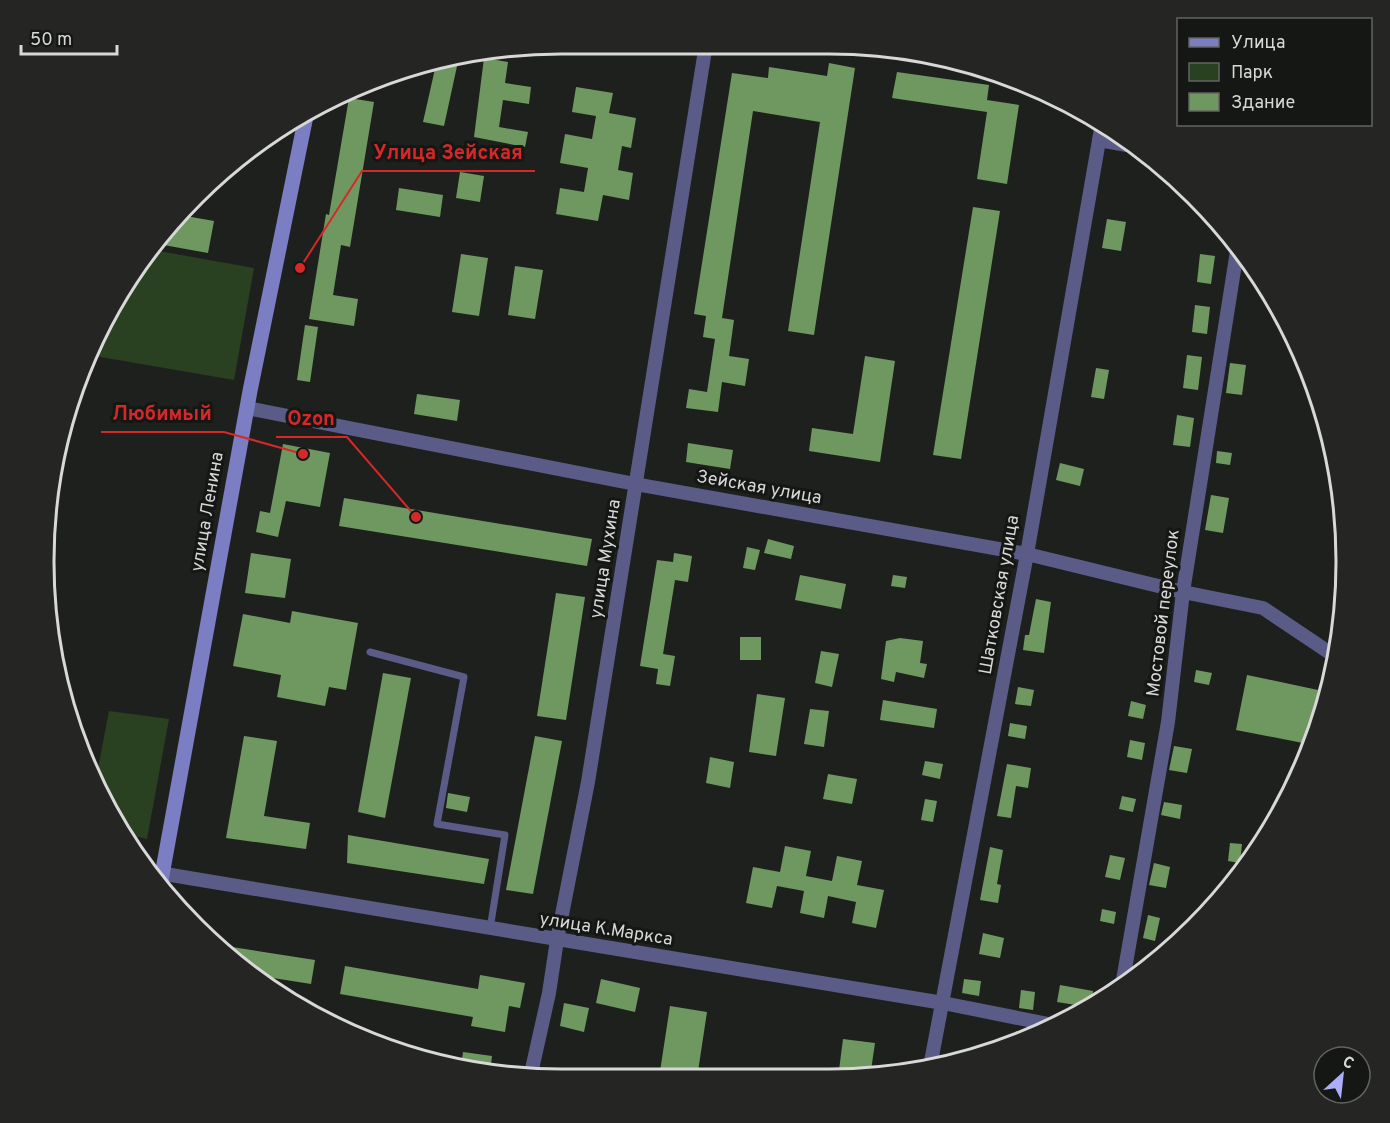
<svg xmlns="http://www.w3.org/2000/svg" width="1390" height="1123" font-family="Overpass,sans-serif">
<rect width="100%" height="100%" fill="#1e201e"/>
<!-- green -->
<g fill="#294021">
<polygon points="153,250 254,268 234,380 89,355 113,302"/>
<polygon points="109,711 169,719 147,839 123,833 95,784"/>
</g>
<!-- building -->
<g fill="#6f9861">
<polygon points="459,57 444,126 423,122 437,60"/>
<polygon points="484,58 508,62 505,83 531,87 529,104 503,100 499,127 528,132 525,147 474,137"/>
<polygon points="829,63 855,68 814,335 788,331 820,122 753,111 722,318 734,320 729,356 749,359 745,386 722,382 718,412 686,408 689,389 707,392 715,339 703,337 706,316 694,314 732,73 768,78 769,67 827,76"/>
<polygon points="897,72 989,85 987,100 1019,105 1007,184 977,179 987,112 892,98"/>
<polygon points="576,87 613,93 609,113 636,118 631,148 622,146 618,170 633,173 629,200 603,195 598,221 556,214 560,188 584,192 588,168 560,163 565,134 592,139 596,116 572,112"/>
<polygon points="349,98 374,102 350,247 341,245 333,295 358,299 354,326 309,319 326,214 329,215"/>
<polygon points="460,172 484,176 480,202 456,198"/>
<polygon points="399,188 443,195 440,217 396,210"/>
<polygon points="973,207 1000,211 961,459 933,455"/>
<polygon points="180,215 214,221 208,253 158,244"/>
<polygon points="1107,219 1126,222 1121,251 1102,248"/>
<polygon points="461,254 488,258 479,316 452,312"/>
<polygon points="1200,254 1215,256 1211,284 1197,282"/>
<polygon points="515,266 543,270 535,319 508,315"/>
<polygon points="1195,305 1210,307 1207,334 1192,332"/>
<polygon points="305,325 318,327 310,382 297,380"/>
<polygon points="1187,355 1202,357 1198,390 1183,388"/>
<polygon points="865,356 895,361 880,462 809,451 812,428 853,434"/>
<polygon points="1230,363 1246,365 1242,395 1226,393"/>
<polygon points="1096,368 1109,370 1104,399 1091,397"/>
<polygon points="417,394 460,400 457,421 414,414"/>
<polygon points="1177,415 1194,418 1190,447 1173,445"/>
<polygon points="688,443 733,450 730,469 686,462"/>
<polygon points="283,444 330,453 320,507 286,501 278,537 256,532 260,511 270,513"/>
<polygon points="1217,451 1232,453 1230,465 1216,463"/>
<polygon points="1060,463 1084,469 1080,486 1056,480"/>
<polygon points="1211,495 1229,498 1223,533 1205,530"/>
<polygon points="344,498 592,539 587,566 339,526"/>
<polygon points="768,539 794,546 791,559 764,553"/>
<polygon points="747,547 760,550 755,570 743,568"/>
<polygon points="251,553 291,559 285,598 245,593"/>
<polygon points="674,553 692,556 688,582 675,580 663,654 675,656 670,686 656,684 658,669 640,666 657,560 673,562"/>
<polygon points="800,575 846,584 841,609 795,600"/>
<polygon points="893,575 907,577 905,588 891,586"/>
<polygon points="556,593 585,597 566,720 537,716"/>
<polygon points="1036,599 1051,602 1044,653 1023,650 1025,635 1029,635"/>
<polygon points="292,611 358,623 346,690 329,687 325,706 277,697 281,675 233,666 243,614 290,623"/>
<rect x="740" y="637" width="21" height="23"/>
<polygon points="900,638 923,641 920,663 927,664 924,678 896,672 894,682 881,679 886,641"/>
<polygon points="821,651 839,654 832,687 815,683"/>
<polygon points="1196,670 1212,673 1209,685 1194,682"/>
<polygon points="383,673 411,678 385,818 358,812"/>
<polygon points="1247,675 1318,690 1308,744 1236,730"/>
<polygon points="1018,687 1034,690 1031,706 1015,704"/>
<polygon points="757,694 785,698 776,756 749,752"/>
<polygon points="883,700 937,709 934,728 880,720"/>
<polygon points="1131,701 1146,705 1143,719 1128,716"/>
<polygon points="810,709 829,711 824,747 804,744"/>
<polygon points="1010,723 1027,726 1025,739 1008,736"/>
<polygon points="244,736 277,741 264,816 310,823 306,849 226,838"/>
<polygon points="535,736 562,741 533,894 506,890"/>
<polygon points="1130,740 1145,743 1142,760 1127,757"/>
<polygon points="1174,746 1192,749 1187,773 1169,770"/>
<polygon points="710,757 734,762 730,788 706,783"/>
<polygon points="925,761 943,764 940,779 922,775"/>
<polygon points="1007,764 1031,768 1028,788 1016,786 1011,818 997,816"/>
<polygon points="828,774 857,779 852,804 823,799"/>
<polygon points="448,793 470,797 467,812 446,808"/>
<polygon points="1122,796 1136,799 1133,812 1119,809"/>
<polygon points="925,799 937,801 933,822 921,820"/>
<polygon points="1164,802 1182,805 1180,819 1161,815"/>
<polygon points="348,835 489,859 484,884 347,863"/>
<polygon points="1230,843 1242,844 1240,863 1228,861"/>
<polygon points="785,846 811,851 806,876 832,881 837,856 862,861 857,885 884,890 876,928 852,923 856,902 828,896 824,918 800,913 804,891 777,886 772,908 746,903 753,867 780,872"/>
<polygon points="990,847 1003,850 997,884 1001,885 998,903 980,900"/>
<polygon points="1110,855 1125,858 1120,880 1105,877"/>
<polygon points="1154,863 1170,867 1166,888 1149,885"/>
<polygon points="1102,909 1116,912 1114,924 1100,921"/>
<polygon points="1148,915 1160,918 1155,941 1143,938"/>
<polygon points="983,933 1004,938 1000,958 979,954"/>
<polygon points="219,945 315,960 311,984 248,974"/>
<polygon points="345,966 478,989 480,975 525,983 520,1008 509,1006 505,1032 471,1026 473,1017 340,994"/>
<polygon points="601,979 640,988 635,1012 596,1003"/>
<polygon points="964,979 981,981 979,996 962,993"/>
<polygon points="1060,985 1093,991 1091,1005 1088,1007 1057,1002"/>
<polygon points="1021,990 1035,992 1033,1010 1019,1008"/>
<polygon points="564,1003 589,1008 584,1032 560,1026"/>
<polygon points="670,1006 707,1012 697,1078 659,1078"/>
<polygon points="843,1039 875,1043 870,1077 838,1078"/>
<polygon points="463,1052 492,1056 490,1072 461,1067"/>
</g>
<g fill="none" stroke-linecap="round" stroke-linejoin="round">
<!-- service -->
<polyline stroke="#5a5c87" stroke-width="7" points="370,652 464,677 437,824 505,835 490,929"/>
<!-- minor -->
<g stroke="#5a5c87" stroke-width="14">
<polyline points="847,45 886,50"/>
<polyline points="1099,140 1127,145"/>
<polyline points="247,408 635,484 1027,554 1183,592 1263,608 1336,657"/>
<polyline points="147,871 943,1003 1058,1026"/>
<polyline points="1122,986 1168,722 1183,592 1238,245"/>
<polyline points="930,1067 1027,554 1101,129"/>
<polyline points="530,1078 549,993 557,940 588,782 706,44"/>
</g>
<!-- secondary -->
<polyline stroke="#7b7ec3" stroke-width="15" points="160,886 250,391 307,111"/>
</g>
<g text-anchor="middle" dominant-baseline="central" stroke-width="6" stroke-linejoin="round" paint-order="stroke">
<!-- street labels -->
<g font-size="18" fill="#d7d8d7" stroke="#151714">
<text transform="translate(759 488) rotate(10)">Зейская улица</text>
<text transform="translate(208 512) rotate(-80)">улица Ленина</text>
<text transform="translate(606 559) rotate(-81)">улица Мухина</text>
<text transform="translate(1000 595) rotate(-80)">Шатковская улица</text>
<text transform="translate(1164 613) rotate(-83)">Мостовой переулок</text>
<text transform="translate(606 930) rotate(9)">улица К.Маркса</text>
</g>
</g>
<!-- crop -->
<path d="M0 0H1390V1123H0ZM561 54H829A507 507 0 0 1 1336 561V562A507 507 0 0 1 829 1069H561A507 507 0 0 1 54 562V561A507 507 0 0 1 561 54Z" fill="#252624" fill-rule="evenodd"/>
<path fill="none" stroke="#d7d8d7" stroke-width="3" d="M561 54H829A507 507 0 0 1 1336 561V562A507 507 0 0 1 829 1069H561A507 507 0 0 1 54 562V561A507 507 0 0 1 561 54Z"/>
<!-- callouts -->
<path fill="none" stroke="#d62828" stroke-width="2" d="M300 268L362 171H535M303 454L224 432H101M416 517L347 437H276"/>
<g fill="#d62828" stroke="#151714" stroke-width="2">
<circle cx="300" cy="268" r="6"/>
<circle cx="303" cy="454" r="6"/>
<circle cx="416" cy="517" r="6"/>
</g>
<g font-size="20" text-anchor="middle" font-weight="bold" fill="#d62828" stroke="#151714" stroke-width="6" stroke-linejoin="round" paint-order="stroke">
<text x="448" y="159">Улица Зейская</text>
<text x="162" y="420">Любимый</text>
<text x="311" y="425">Ozon</text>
</g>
<!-- legend -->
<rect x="1177" y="18" width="195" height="108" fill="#151714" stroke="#636462" stroke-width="1.5"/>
<rect x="1189" y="38" width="30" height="9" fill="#7b7ec3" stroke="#636462" stroke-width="1.5"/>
<text x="1231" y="48" font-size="18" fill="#d7d8d7">Улица</text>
<rect x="1189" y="63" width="30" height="18" fill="#294021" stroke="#636462" stroke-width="1.5"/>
<text x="1231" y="78" font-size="18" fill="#d7d8d7">Парк</text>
<rect x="1189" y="93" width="30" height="18" fill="#6f9861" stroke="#636462" stroke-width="1.5"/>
<text x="1231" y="108" font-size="18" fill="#d7d8d7">Здание</text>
<!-- north arrow -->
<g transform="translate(1342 1075) rotate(27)"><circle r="28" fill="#151714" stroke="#636462" stroke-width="1.5"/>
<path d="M0-4.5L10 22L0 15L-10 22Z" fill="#abaffb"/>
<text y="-9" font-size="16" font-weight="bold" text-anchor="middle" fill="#d7d8d7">С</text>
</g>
<!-- scale -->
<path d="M21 45v9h96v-9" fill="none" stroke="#d7d8d7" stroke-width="3"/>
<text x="30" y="45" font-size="18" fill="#d7d8d7" stroke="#151714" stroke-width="4.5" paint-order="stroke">50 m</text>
</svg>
